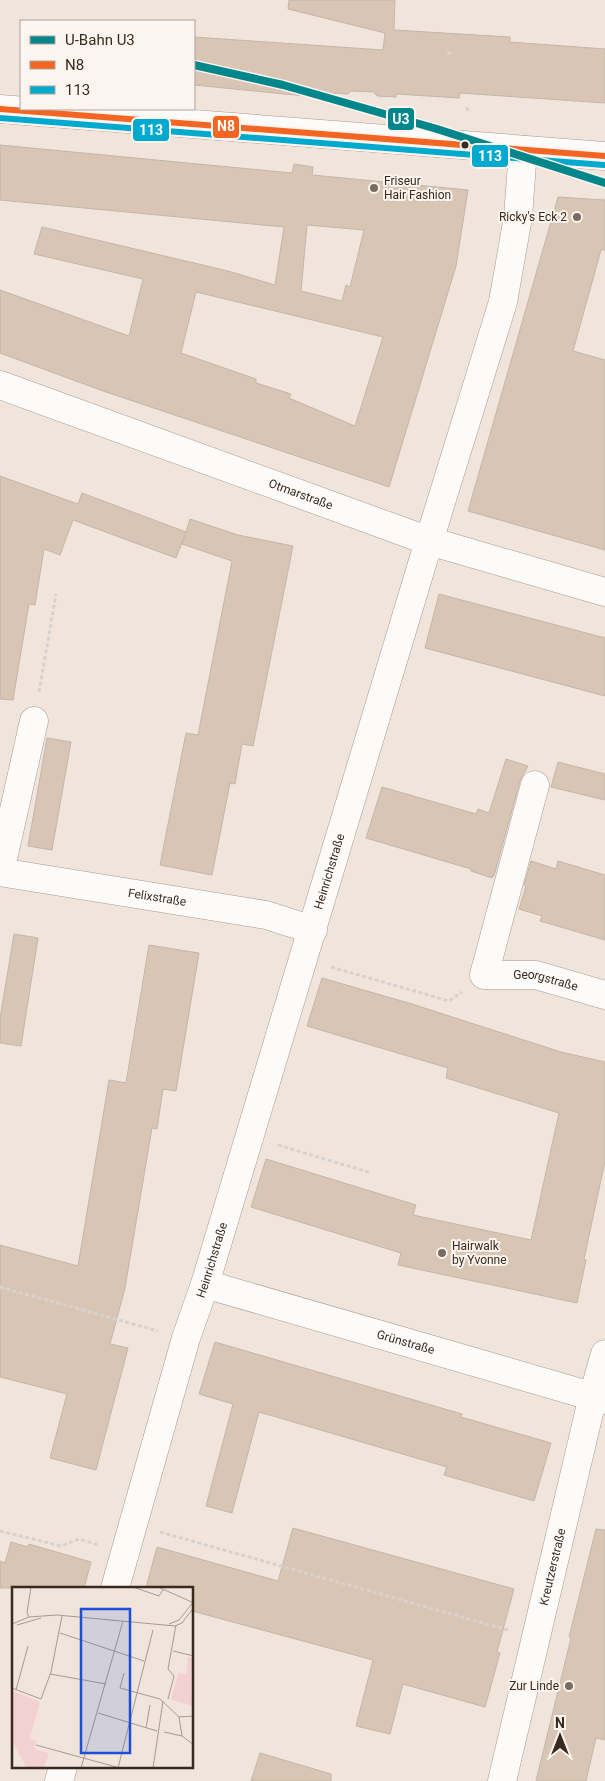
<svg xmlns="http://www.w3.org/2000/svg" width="605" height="1781" font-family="Roboto,sans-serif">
<rect width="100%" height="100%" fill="#f1e5db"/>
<!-- building -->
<g fill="#d9c5b3" stroke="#c2b6ac" fill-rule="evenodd">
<polygon points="289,0 395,0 394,30 510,37 510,42 605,49 605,103 460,93 459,98 396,94 396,97 377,96 374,92 351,91 348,94 335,93 335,99 194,85 194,37 383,50 385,33 288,9"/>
<path d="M 0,145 L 292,173 L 294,164 L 313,167 L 312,175 L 468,190 L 456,266 L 389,487 L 103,391 L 0,353 L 0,290 L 129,336 L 143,279 L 34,254 L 42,227 L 228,271 L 275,285 L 284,227 L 0,200 ZM 307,225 L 364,230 L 350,287 L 346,285 L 342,301 L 301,291 ZM 196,292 L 383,337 L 355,426 L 289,398 L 291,394 L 256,383 L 256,379 L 181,353 Z"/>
<polygon points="558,197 605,200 605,250 601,250 573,351 605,360 605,550 468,511"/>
<polygon points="0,476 78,504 82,493 186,532 176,558 73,520 60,555 44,549 35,605 29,604 13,700 0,699"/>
<polygon points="190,519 238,535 293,546 253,746 242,744 235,784 230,783 212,875 160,865 186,733 198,735 232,561 182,544"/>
<polygon points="439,594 605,638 605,696 425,648"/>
<polygon points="47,738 71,742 52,850 28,846"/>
<polygon points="506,759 528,766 520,781 494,876 492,876 492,878 471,871 471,869 366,838 382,787 476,814 478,809 489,813"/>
<polygon points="558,762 605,774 605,800 551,787"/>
<polygon points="531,861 556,869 558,861 605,875 605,940 540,921 542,916 519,909 526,886 524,885"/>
<polygon points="14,934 38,938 21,1046 0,1043 0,1018"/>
<polygon points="149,945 199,953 176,1091 163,1089 157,1129 152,1128 125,1288 110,1344 128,1348 96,1470 50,1458 67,1394 0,1377 0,1245 78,1266 109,1080 126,1083"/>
<polygon points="322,978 412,1004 561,1052 605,1062 605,1161 584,1259 586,1260 577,1303 398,1265 401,1253 251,1207 266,1159 416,1205 413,1215 531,1240 559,1113 446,1078 448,1068 307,1026"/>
<polygon points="215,1342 462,1414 461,1417 551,1443 534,1501 444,1475 447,1467 259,1412 232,1513 206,1506 233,1404 199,1394"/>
<polygon points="293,1528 514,1589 497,1652 500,1653 485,1707 403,1684 390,1734 356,1726 373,1660 192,1611 192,1588 146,1588 157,1547 278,1581"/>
<polygon points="596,1529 605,1530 605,1740 596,1738 586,1781 536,1781 571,1638 569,1637"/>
<polygon points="11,1542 28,1547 29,1544 91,1562 84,1588 0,1588 0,1561 5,1563"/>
<polygon points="260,1753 331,1774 331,1781 251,1781"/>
</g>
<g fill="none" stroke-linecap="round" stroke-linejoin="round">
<!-- minor casing -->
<g stroke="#a59a90" stroke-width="29">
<g id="minor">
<path id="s1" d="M 0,385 L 429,541 L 605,592"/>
<path id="s2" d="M 34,721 L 0,872 L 266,915 L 313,930"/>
<path id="s3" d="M 535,785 L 484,975 L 536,975 L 605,995"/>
<path id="s4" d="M 205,1284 L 605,1400"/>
<path id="s5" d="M 115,1588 L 186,1338 L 205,1284 L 429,541 L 503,302 L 518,217 L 523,150"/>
<polyline points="59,1781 63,1767"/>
<path id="s6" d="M 502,1781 L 593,1396 L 605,1354"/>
</g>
</g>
<!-- major casing -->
<g stroke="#a59a90" stroke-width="29">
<polyline id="major" points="0,109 605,156"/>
</g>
<!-- path -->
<g stroke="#d7d2cf" stroke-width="3" stroke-dasharray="4 2.5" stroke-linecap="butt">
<polyline points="447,53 453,54"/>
<polyline points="467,107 468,113"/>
<polyline points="39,692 56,594"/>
<polyline points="331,967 449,1001 462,992"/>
<polyline points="278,1145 371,1173"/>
<polyline points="0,1287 158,1331"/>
<polyline points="0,1531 61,1546 79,1539 98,1545"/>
<polyline points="160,1532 508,1630"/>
</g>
<!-- minor -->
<use href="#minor" stroke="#fdfbfa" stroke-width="28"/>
<!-- major -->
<use href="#major" stroke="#fdfbfa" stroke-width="28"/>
<!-- bus-1 casing -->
<g stroke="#fcf4ee" stroke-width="10">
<polyline id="bus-1" points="0,109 605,156"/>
</g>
<!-- bus-2 casing -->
<g stroke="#fcf4ee" stroke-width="10">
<polyline id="bus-2" points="0,118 604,165"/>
</g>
<!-- bus-1 -->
<use href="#bus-1" stroke="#f26522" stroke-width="6"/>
<!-- bus-2 -->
<use href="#bus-2" stroke="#00a9ce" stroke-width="6"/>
<!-- metro-1 casing -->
<g stroke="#fcf4ee" stroke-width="11">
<polyline id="metro-1" points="194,65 283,85 437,129 605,183"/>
</g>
<!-- metro-1 -->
<use href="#metro-1" stroke="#00868b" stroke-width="8"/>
</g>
<!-- markers -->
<circle fill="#382a1e" stroke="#fcf4ee" stroke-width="2" cx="465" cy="145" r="4.5"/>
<g fill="#796b60" stroke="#fcf4ee" stroke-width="2">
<circle cx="374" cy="188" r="5"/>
<circle cx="577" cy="217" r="5"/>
<circle cx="442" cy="1253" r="5"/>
<circle cx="569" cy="1686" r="5"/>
</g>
<g text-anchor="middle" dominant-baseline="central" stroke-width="4" stroke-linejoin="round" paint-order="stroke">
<!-- poi labels -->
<g font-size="12" fill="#382a1e" stroke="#fcf4ee" text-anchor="start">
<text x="384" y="181">Friseur<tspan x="384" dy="14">Hair Fashion</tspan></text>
<text x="567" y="217" text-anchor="end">Ricky's Eck 2</text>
<text x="452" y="1246">Hairwalk<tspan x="452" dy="14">by Yvonne</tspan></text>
<text x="559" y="1686" text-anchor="end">Zur Linde</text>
</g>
<!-- street labels -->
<g font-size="12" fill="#382a1e" stroke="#fcf4ee">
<text stroke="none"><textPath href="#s1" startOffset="320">Otmarstraße</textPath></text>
<text stroke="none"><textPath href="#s5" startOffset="748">Heinrichstraße</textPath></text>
<text stroke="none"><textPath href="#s2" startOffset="314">Felixstraße</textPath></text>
<text stroke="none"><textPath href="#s3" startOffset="259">Georgstraße</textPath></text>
<text stroke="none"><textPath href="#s5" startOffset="342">Heinrichstraße</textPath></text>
<text stroke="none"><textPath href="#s4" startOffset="209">Grünstraße</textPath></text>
<text stroke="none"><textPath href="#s6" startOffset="220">Kreutzerstraße</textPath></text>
</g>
</g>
<!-- overview -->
<g transform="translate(12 1587)">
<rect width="181" height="181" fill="#f1e5db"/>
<path d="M 176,70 L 181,71 L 181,119 L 159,113 L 166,86 L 174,87 ZM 1,104 L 28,115 L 18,152 L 24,154 L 23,162 L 37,166 L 32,181 L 15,181 L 0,154 Z" fill="#f3d1d3"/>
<path fill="none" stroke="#a79a8f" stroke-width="1" d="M 121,0 L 147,9 L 151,3M 146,0 L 182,16M 17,30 L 15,26 L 19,0M 0,37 L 17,30 L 45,28 L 163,39 L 170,36 L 182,20M 157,37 L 167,33 L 182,14M 5,38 L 29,31M 48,46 L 132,74M 161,64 L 182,69M 112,86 L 108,101 L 148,112 L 167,130M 38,87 L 94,97M 0,101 L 29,112 L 39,85 L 50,29M 4,103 L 16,59M 156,112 L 162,89 L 156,82 L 164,38M 86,126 L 145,144M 167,130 L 170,149M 167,130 L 182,129M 134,141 L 138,118M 152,145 L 170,149 L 182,158M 24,158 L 108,181M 69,181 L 111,34M 106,181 L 141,43M 141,181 L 151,114"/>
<path fill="#1d4ed8" fill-opacity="0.15" stroke="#1d4ed8" stroke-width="2.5" d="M 69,22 L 118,22 L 118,166 L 69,166 Z"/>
<rect width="181" height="181" fill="none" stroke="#382a1e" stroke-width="2.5"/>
</g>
<g stroke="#fcf4ee" stroke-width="2">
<rect x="387" y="107" width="28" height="24" rx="5" fill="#00868b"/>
<rect x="212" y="115" width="28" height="24" rx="5" fill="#f26522"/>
<rect x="132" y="118" width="38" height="24" rx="5" fill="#00a9ce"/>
<rect x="471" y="144" width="38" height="24" rx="5" fill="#00a9ce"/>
</g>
<g font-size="14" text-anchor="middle" font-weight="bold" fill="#fff">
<text x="401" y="124">U3</text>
<text x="226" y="131">N8</text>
<text x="151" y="135">113</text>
<text x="490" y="161">113</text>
</g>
<!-- legend -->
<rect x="20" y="20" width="175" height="90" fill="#fcf4ee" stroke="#aea39b"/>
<rect x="30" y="36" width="25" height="8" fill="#00868b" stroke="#aea39b"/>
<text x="65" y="45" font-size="15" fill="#382a1e">U-Bahn U3</text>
<rect x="30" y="61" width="25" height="8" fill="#f26522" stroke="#aea39b"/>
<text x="65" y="70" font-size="15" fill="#382a1e">N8</text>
<rect x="30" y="86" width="25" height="8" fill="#00a9ce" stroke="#aea39b"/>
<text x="65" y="95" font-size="15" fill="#382a1e">113</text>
<!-- north arrow -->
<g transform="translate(560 1736)" stroke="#fcf4ee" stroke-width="4" paint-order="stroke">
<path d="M0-4L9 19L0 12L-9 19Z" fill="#382a1e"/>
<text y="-8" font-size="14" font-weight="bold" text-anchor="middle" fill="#382a1e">N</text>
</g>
</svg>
